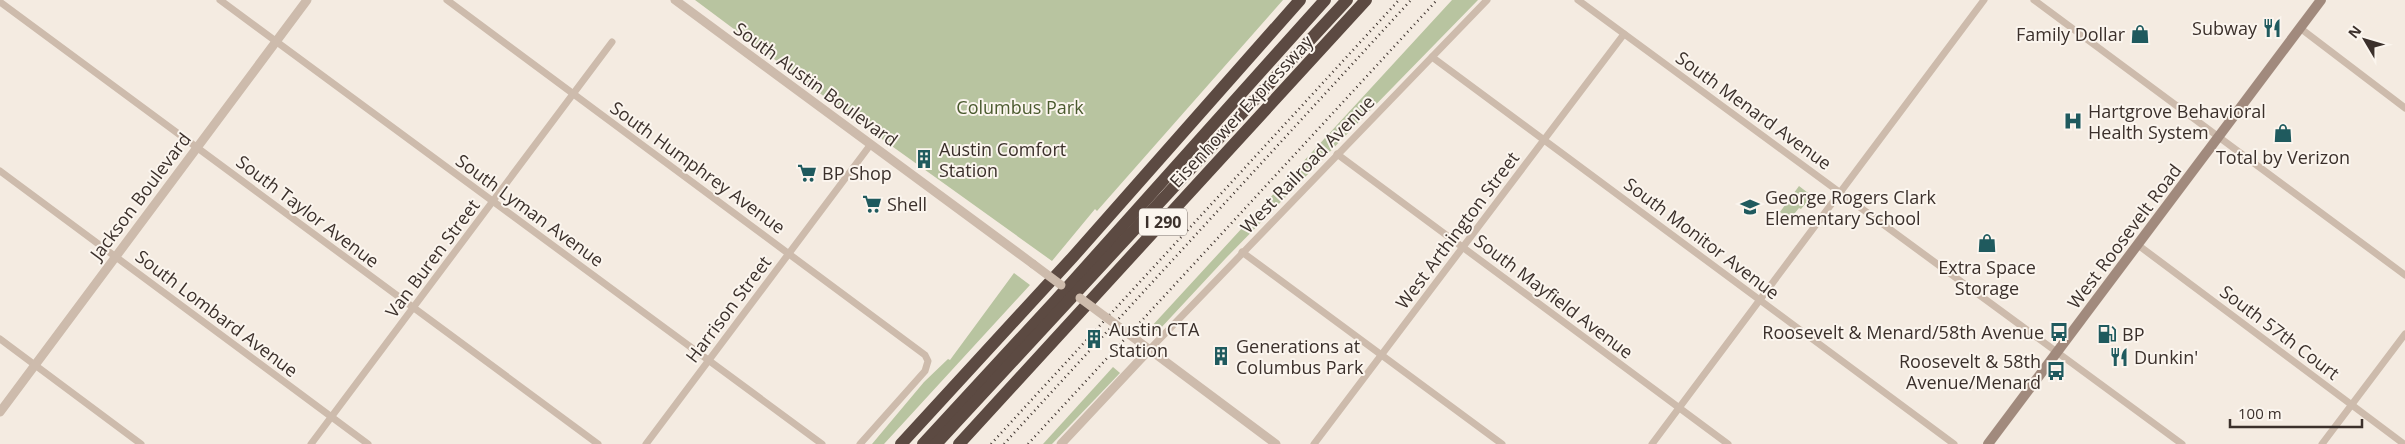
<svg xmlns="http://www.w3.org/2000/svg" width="2405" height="444" font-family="'Open Sans',sans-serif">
<rect width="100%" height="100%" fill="#f4ebe1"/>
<!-- green -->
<g fill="#b8c4a0">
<polygon points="695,0 1283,0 1097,211 1095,209 1052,261 861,124"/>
<polygon points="1452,0 1478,0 1226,258 1159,330 1156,331 1151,327"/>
<polygon points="1799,186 1812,196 1801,209 1799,208 1790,219 1780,212"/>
<polygon points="1014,273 1030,285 884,444 872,444 924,382 948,359 950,360"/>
<polygon points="1113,367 1120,373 1052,444 1043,444"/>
</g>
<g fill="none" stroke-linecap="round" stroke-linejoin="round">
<!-- minor -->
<g stroke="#cdbbac" stroke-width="7">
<polyline points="220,0 822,444"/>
<polyline points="447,0 925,355 928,361 925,371 860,444"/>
<polyline points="1578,0 2182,444"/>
<polyline points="2034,0 2405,275"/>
<polyline points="0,2 598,444"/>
<polyline points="2300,28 2405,108"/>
<polyline points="1432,57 1954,444"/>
<polyline points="1337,154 1728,444"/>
<polyline points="0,171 368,444"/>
<polyline points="2138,245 2404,444"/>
<polyline points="1242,252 1502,444"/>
<polyline points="0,339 141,444"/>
<polyline points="1150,349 1487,0"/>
<polyline points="311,444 612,42"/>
<polyline points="646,444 871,144"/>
<polyline points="1314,444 1624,34"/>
<polyline points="1652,444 1984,0"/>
<polyline points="2322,444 2405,334"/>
</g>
<!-- tertiary -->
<g stroke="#cdbbac" stroke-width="9">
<polyline points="675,0 1033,264"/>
<polyline points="1138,341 1276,444"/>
<polyline points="0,412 307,0"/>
<polyline points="1061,444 1150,349"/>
</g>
<!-- secondary -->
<polyline stroke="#a18a7d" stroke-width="10" points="1988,444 2321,0"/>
<!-- motorway -->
<g stroke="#5c4a42" stroke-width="12">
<polyline points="901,444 1072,258 1300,0"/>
<polyline points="923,444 1056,300 1325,0"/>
<polyline points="936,444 1347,0"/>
<polyline points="959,444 1366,0"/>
</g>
<!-- rail -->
<g stroke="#3b302b" stroke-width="2.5" stroke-dasharray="1 4" stroke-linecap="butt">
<polyline points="991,444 1399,0"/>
<polyline points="1004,444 1411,0"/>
<polyline points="1028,444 1437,0"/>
</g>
<!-- tertiary-bridge -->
<g stroke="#cdbbac" stroke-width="9">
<polyline points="1033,264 1061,285"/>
<polyline points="1080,298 1138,341"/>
</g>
</g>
<!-- icons -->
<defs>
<g id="restaurant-bare" transform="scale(1.5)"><path d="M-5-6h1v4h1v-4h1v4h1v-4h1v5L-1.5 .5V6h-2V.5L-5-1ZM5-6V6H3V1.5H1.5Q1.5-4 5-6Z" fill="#1f5a5e" stroke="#fbf5ee" stroke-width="2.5" paint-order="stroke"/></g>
<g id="shop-bare" transform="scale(1.5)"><path d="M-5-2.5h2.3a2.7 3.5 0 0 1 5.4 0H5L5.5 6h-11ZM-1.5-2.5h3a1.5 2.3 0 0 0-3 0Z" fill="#1f5a5e" stroke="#fbf5ee" stroke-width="2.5" paint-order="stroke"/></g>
<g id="hospital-bare" transform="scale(1.5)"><path d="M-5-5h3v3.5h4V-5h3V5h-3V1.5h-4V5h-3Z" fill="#1f5a5e" stroke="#fbf5ee" stroke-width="2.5" paint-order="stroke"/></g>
<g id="building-bare" transform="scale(1.5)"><path d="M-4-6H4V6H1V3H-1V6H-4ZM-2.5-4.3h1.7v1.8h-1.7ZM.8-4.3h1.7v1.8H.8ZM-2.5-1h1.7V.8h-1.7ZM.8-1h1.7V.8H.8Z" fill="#1f5a5e" stroke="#fbf5ee" stroke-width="2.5" paint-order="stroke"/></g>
<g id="supermarket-bare" transform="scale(1.5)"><path d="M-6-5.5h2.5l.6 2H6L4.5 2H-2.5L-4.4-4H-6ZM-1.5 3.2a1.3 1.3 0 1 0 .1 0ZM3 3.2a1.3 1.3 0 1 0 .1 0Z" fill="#1f5a5e" stroke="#fbf5ee" stroke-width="2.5" paint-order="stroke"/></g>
<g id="school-bare" transform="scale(1.5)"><path d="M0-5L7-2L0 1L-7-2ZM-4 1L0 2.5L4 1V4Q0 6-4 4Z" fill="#1f5a5e" stroke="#fbf5ee" stroke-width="2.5" paint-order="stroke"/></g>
<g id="bus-bare" transform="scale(1.5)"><path d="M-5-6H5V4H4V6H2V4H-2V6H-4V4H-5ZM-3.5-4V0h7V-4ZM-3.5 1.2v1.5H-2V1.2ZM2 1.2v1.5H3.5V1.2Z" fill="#1f5a5e" stroke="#fbf5ee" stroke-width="2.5" paint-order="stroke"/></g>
<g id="fuel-bare" transform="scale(1.5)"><path d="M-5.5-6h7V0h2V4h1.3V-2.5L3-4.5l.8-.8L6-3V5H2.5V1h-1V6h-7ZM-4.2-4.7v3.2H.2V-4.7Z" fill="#1f5a5e" stroke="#fbf5ee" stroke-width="2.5" paint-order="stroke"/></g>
</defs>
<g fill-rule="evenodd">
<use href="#restaurant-bare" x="2272" y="28"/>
<use href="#shop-bare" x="2140" y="34"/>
<use href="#hospital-bare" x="2073" y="121"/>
<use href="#shop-bare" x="2283" y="133"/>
<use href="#building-bare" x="924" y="159"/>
<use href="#supermarket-bare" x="807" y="173"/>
<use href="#supermarket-bare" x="872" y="204"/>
<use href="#school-bare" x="1750" y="207"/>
<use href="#shop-bare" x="1987" y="243"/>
<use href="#bus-bare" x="2059" y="332"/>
<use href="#fuel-bare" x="2107" y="334"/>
<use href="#building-bare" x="1094" y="339"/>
<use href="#building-bare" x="1221" y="356"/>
<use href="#restaurant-bare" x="2119" y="357"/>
<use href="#bus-bare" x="2056" y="371"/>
</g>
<g text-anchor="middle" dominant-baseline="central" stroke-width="4" stroke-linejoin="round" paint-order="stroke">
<!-- shield labels -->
<rect fill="#fbf5ee" stroke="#756b66" stroke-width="1" x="1139" y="208.5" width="48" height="27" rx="4"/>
<g font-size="16" font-weight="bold" fill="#3b302b">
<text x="1163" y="222">I 290</text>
</g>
<!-- poi labels -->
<g font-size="18" fill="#3b302b" stroke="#fbf5ee" text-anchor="start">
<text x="2257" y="28" text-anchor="end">Subway</text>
<text x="2125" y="34" text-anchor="end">Family Dollar</text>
<text x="2088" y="111">Hartgrove Behavioral<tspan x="2088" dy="21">Health System</tspan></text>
<text x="939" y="149">Austin Comfort<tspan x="939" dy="21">Station</tspan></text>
<text x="2283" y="157" text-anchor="middle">Total by Verizon</text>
<text x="822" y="173">BP Shop</text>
<text x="1765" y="197">George Rogers Clark<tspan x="1765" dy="21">Elementary School</tspan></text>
<text x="887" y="204">Shell</text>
<text x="1987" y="267" text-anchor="middle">Extra Space<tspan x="1987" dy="21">Storage</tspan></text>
<text x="1109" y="329">Austin CTA<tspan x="1109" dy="21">Station</tspan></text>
<text x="2044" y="332" text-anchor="end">Roosevelt &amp; Menard/58th Avenue</text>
<text x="2122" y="334">BP</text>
<text x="1236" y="346">Generations at<tspan x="1236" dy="21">Columbus Park</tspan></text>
<text x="2134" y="357">Dunkin'</text>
<text x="2041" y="361" text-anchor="end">Roosevelt &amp; 58th<tspan x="2041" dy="21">Avenue/Menard</tspan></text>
</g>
<!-- street labels -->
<g font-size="18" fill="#3b302b" stroke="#fbf5ee">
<text transform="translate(816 84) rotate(36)">South Austin Boulevard</text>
<text transform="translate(1754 110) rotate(36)">South Menard Avenue</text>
<text transform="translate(1241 111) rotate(-47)">Eisenhower Expressway</text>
<text transform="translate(1307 164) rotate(-46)">West Railroad Avenue</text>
<text transform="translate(698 167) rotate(36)">South Humphrey Avenue</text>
<text transform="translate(140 196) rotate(-53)">Jackson Boulevard</text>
<text transform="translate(530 210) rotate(36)">South Lyman Avenue</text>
<text transform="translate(308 211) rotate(37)">South Taylor Avenue</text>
<text transform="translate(1457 230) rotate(-53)">West Arthington Street</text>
<text transform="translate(2124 236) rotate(-53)">West Roosevelt Road</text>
<text transform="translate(1702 238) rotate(37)">South Monitor Avenue</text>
<text transform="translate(432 258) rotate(-53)">Van Buren Street</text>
<text transform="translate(1554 296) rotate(37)">South Mayfield Avenue</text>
<text transform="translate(728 309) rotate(-53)">Harrison Street</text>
<text transform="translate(217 313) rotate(37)">South Lombard Avenue</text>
<text transform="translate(2280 332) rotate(37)">South 57th Court</text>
</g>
<!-- park labels -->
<g font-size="18" fill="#4a5a2e" stroke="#fbf5ee">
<text x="1020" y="107">Columbus Park</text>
</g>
</g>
<!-- north arrow -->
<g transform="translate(2365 40) rotate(308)" stroke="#fbf5ee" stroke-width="4" paint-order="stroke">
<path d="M0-4L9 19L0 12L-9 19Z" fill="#3b302b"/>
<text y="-8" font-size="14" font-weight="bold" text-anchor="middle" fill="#3b302b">N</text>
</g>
<!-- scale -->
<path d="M2230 419v8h132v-8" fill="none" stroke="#3b302b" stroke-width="2.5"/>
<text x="2238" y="419" font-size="15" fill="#3b302b" stroke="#fbf5ee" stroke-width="4" paint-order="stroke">100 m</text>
</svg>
